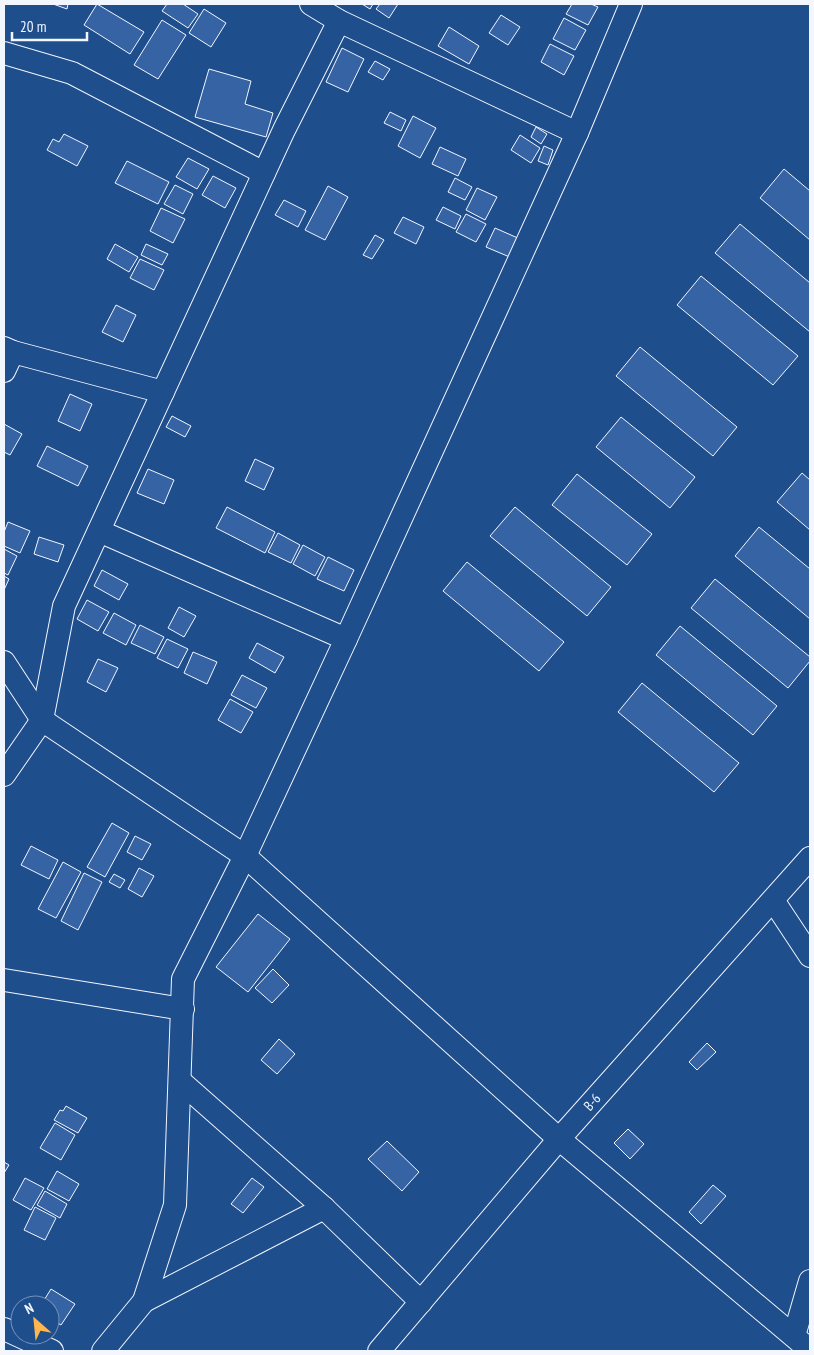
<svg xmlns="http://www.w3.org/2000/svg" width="814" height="1355" font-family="'PT Sans Narrow',sans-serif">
<rect width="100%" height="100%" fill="#1f4e8c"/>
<!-- building -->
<g fill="#3563a3" stroke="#f2f6ff">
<polygon points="53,4 68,4 67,9"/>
<polygon points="97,4 144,32 130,54 84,25"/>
<polygon points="167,4 183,4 198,14 188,28 162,11"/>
<polygon points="362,4 373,4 370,9"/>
<polygon points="380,4 398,4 389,18 376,9"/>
<polygon points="572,4 591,4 598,7 588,25 566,14"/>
<polygon points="204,9 226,23 211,47 189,33"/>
<polygon points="501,15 520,27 508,45 489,33"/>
<polygon points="564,18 586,30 575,50 553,39"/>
<polygon points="162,20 186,35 158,79 134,65"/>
<polygon points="449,27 479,46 469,64 438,46"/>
<polygon points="550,44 574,56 564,75 541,62"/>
<polygon points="342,48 364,59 348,92 326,82"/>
<polygon points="375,61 390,69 383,80 368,72"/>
<polygon points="209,69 251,81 245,104 273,113 266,137 195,117"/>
<polygon points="390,112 406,120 401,131 384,123"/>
<polygon points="413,116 436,128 420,158 398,146"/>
<polygon points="536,127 547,134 541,144 531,137"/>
<polygon points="64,134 88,146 77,166 47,150 53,139 59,142"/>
<polygon points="520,135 540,148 531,163 511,150"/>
<polygon points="544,146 553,150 548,165 538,161"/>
<polygon points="440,147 466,159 458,176 432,164"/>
<polygon points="188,158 209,169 197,189 176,177"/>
<polygon points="127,161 169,182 158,204 115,183"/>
<polygon points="784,169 810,191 810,240 760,198"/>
<polygon points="213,176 236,188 225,208 202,195"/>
<polygon points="455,178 472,187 465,200 448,192"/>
<polygon points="175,185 193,194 183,214 164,204"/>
<polygon points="328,186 348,197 325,240 305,230"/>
<polygon points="477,188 497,197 485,220 466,210"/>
<polygon points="284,200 306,211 298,227 275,215"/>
<polygon points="443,207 461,216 455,229 436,220"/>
<polygon points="161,208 185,219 173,243 150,231"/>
<polygon points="466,214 486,224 476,242 456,232"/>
<polygon points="403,217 424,227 416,244 394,233"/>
<polygon points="740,224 810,283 810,332 715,253"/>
<polygon points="495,228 520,239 512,258 486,247"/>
<polygon points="375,235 384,240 372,259 363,255"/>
<polygon points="115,244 138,257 129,272 107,259"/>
<polygon points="146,244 168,254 162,265 141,255"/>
<polygon points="140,259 164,270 154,290 130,278"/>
<polygon points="701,276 798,356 773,385 677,305"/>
<polygon points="116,305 136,315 123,342 102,332"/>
<polygon points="640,347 737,427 713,456 616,376"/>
<polygon points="70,394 92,404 80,431 58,421"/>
<polygon points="172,416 191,426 185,437 166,427"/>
<polygon points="621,417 695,477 670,508 596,447"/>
<polygon points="4,424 22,434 10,455 4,452"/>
<polygon points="47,446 88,466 78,486 37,466"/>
<polygon points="255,459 274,468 264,490 245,481"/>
<polygon points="148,469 174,480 164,504 137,493"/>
<polygon points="802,473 810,480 810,530 777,502"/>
<polygon points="577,474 652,534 627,565 552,505"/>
<polygon points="227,507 275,532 265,553 216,528"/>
<polygon points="515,507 611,587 587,616 490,536"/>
<polygon points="8,522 30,531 20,553 4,546 4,532"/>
<polygon points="759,527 810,569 810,619 735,556"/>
<polygon points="278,533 300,545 291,563 268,552"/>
<polygon points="39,537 64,545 58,562 34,554"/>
<polygon points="303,545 325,557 315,576 293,564"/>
<polygon points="4,549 17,556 8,575 4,573"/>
<polygon points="328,557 354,570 344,591 317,579"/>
<polygon points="467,562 564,642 539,671 443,591"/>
<polygon points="102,570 128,584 119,600 94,586"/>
<polygon points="4,576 9,579 4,590"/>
<polygon points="715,579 810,657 810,661 788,688 691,608"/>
<polygon points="87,600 109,612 98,631 77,619"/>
<polygon points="179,607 196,616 184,637 168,628"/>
<polygon points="114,613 136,625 126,645 103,633"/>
<polygon points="140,625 164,637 155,654 131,643"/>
<polygon points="680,626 777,706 753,735 656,655"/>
<polygon points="167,639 188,649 178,668 157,658"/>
<polygon points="257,643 284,657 275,673 249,658"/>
<polygon points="193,652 217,662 207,684 184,673"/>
<polygon points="98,659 118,668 106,692 87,682"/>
<polygon points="242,675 267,688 256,708 231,695"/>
<polygon points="642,683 739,763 714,792 618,712"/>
<polygon points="230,699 253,712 241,733 218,720"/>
<polygon points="112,823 129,833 105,877 87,867"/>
<polygon points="135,836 151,844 142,860 127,852"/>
<polygon points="31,846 58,860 49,879 21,865"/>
<polygon points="63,862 81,872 56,918 38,909"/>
<polygon points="139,868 154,876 142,897 128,889"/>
<polygon points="84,873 102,882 78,930 61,921"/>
<polygon points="114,874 125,880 120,888 109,882"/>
<polygon points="258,914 290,939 248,992 216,967"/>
<polygon points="273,969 289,985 272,1003 255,988"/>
<polygon points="279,1039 295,1054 277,1074 261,1060"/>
<polygon points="707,1043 716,1052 697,1070 689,1062"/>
<polygon points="66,1106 87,1118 78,1133 54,1120 60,1110 63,1111"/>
<polygon points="55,1123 75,1135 61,1160 40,1148"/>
<polygon points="628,1129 644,1144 630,1159 614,1143"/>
<polygon points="387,1141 419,1172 402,1191 368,1159"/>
<polygon points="4,1162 9,1165 4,1173"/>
<polygon points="57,1171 79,1184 69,1201 47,1189"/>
<polygon points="25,1178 44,1188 31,1210 13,1200"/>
<polygon points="252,1178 264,1187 243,1213 231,1204"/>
<polygon points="713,1185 726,1196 701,1224 689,1212"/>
<polygon points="45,1191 67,1204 60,1218 37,1205"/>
<polygon points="35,1207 56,1218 45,1240 24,1230"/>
<polygon points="51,1289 75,1304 61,1325 50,1318 50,1305 41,1305"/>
</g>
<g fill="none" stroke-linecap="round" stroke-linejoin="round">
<!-- street casing -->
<g stroke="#f2f6ff" stroke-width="24">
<g id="street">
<polyline points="311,4 339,21 577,133"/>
<polyline points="4,53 72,73 264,173"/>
<polyline points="4,348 13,352 163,392"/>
<polyline points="4,371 13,352"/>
<polyline points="99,531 346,639"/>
<polyline points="4,662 42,720 245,856 559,1139 810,1350"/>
<polyline points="4,775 42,720 64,606 284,130 339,21"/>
<polyline points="773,900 810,956"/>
<polyline points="4,980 183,1009"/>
<polyline points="180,1081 324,1208 421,1302"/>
<polyline points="144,1301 324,1208"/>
<polyline points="4,1329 52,1351"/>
<polyline points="794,1336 810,1281"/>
<polyline points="103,1351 144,1301 175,1205 183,979 245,856 346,639 577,133 631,4"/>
<polyline points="379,1351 559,1139 810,858"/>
</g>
</g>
<!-- street -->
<use href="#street" stroke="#1f4e8c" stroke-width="22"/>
</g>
<g text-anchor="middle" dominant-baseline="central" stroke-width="4" stroke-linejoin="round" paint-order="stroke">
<!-- street labels -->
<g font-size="14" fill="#f2f6ff" stroke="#1f4e8c">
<text transform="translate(592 1102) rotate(-48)">B-6</text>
</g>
</g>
<!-- border -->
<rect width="814" height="1355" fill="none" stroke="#f2f6ff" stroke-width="10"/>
<!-- north arrow -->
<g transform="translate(35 1320) rotate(333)"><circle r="24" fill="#1f4e8c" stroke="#7391ba"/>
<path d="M0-4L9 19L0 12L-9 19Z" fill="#ffb74d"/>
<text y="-8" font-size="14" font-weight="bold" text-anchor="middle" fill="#f2f6ff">N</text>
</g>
<!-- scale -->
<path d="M12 32v8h75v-8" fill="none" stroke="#f2f6ff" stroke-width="2.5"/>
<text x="20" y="32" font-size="15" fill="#f2f6ff" stroke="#1f4e8c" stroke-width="4" paint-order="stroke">20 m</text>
</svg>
